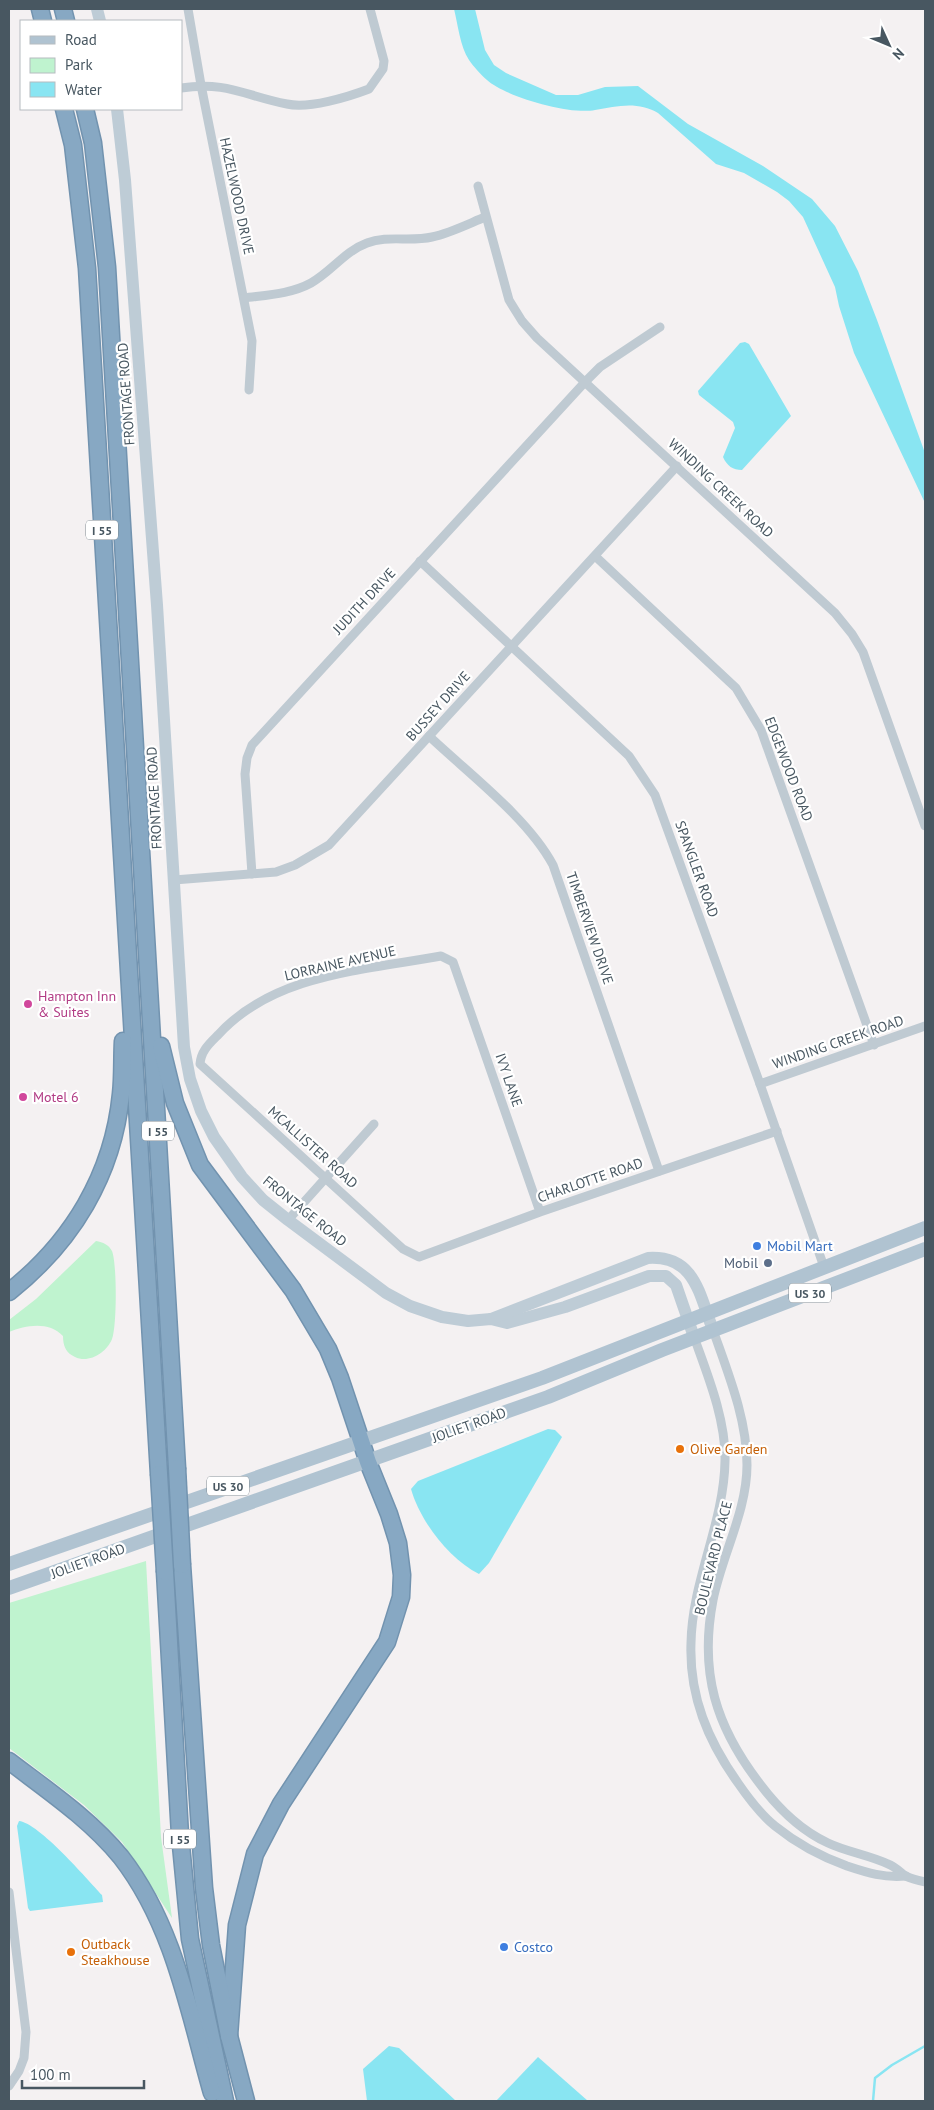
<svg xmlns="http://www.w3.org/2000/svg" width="934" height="2110" font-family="'PT Sans',sans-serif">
<rect width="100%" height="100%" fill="#f4f1f2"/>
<!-- green -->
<g fill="#bff3cf">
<path d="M 96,1241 C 103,1242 109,1245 112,1251 C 117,1263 117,1326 112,1339 C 107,1352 89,1364 75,1357 C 66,1353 63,1346 63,1336 C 49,1321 26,1325 9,1332 L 9,1320 L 36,1299 Z"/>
<polygon points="146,1561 161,1837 172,1918 122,1842 84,1805 9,1748 9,1603"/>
</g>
<!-- water -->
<g fill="#89e5f2">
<path d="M 454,9 L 475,9 L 485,50 L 494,65 L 506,73 L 556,95 L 578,95 L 605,87 L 638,86 L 688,124 L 763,166 L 812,199 L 835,226 L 858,271 L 877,320 L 925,453 L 925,503 L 854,353 L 839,306 L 835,287 L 803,217 L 789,201 L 777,192 L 744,173 L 716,164 L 658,113 C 638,101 617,106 595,110 C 570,115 506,97 487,80 C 481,75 474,67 469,60 C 460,46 458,25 454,9 Z"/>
<path d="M 745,342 L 749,344 L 791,416 L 742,470 C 733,470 727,466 723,457 L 735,428 L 733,422 L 699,395 L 698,391 L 740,343 Z"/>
<path d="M 548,1429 L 555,1430 L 562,1437 L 489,1563 L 479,1574 C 449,1559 420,1521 411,1489 L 418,1481 Z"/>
<path d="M 19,1821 C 39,1823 87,1879 102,1895 L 103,1902 L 30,1911 L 28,1908 L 17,1826 Z"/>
<polygon points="389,2046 399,2048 456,2101 367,2101 363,2069"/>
<polygon points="538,2057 588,2101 496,2101"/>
</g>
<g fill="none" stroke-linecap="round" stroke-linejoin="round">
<!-- stream -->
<polyline stroke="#89e5f2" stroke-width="2.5" points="873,2101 875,2078 892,2065 925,2046"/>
<!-- highway casing -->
<g stroke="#7293af" stroke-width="19">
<g id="highway">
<polyline points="40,9 43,21"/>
<polyline points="63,9 66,21"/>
<polyline points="64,109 73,145 87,268 159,1474"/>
<polyline points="85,109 93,143 107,267 177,1468"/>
<polyline points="161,1046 175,1103 200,1165 293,1290 328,1349 340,1378 368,1462 389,1514 398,1543 402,1575 401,1597 387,1642 281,1804 255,1854 237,1925 229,2036"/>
<path d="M 9,1292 C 72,1242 113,1175 121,1094 C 123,1077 122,1058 123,1041"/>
<polyline points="182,1565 204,1888 211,1945 229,2036 246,2101"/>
<polyline points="165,1572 180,1835 190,1939 225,2101"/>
<path d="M 9,1761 C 47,1790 90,1819 121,1857 C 174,1925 189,2012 212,2093"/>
</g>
</g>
<!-- street -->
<g stroke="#bfcad2" stroke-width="9">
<polyline points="188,9 201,85 252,341 249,390"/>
<path d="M 181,88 C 227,81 245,96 287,104 C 309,109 348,97 369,89 L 383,69 L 384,61 L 370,9"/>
<polyline points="478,186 509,300 522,321 537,338 835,613 852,634 863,652 925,826"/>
<path d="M 244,298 C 266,295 291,294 311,283 C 331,272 345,251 367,243 C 387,235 410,242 432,237 C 450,233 468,224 485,217"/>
<polyline points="595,556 736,688 761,730 874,1045"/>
<polyline points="420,561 629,756 655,795 760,1084 824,1267"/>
<path d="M 429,736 C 468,773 528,818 553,865 L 659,1171"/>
<polyline points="252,874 245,774 247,758 252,745 585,382 600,367 660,327"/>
<polyline points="174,880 276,872 295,865 329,845 677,466"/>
<polyline points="760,1084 925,1026"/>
<path d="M 540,1212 L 453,962 L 441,956 C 365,970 273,974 218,1035 C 209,1044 201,1051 200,1064 L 403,1249 L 419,1257 L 540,1212 L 777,1131"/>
<polyline points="288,1220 374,1124"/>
<path d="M 713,1330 C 728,1373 747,1419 747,1465 C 747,1511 722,1555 713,1600 C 699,1673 716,1727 760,1784 C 778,1808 800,1830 828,1843 C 847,1852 869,1855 888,1864 C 894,1866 899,1871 904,1875 C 910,1879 918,1880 925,1882"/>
<path d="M 694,1337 C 708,1376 726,1420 725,1461 C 724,1523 692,1581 691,1643 C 689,1696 708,1741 738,1783 C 749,1799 760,1814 775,1826 C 796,1843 822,1857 847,1866 C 868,1873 884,1878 906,1876"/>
<polyline points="9,1892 26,2032 24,2058 19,2071 9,2086"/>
</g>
<!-- secondary -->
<g stroke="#beccd6" stroke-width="12">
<polyline points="97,9 100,21"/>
<polyline points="117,109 125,180 157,605 184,1047 190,1079 201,1111 214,1137 242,1177 263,1200 288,1220 386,1293 410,1306 442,1317 468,1321 491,1319 507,1323 565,1307 649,1276 666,1276 676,1285 694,1337"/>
<path d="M 491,1319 L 648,1258 C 695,1255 699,1294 713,1330"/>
</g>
<!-- primary -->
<g stroke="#b0c3d1" stroke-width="14">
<polyline points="9,1564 542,1378 925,1228"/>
<polyline points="9,1588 548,1397 662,1350 925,1249"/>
</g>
<!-- highway -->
<use href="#highway" stroke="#87a8c3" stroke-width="16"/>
<!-- highway-bridge casing -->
<g stroke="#7293af" stroke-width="19" stroke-linecap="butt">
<g id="highway-bridge">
<polyline points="177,1468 182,1565"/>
<polyline points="159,1474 165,1572"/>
</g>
</g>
<!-- highway-bridge -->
<use href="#highway-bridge" stroke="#87a8c3" stroke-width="16"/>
</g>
<!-- markers -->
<g fill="#d1479c" stroke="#fff" stroke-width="2">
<circle cx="28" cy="1004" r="5"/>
<circle cx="23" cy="1097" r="5"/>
</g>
<g fill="#3f7fe0" stroke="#fff" stroke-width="2">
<circle cx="757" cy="1246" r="5"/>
<circle cx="504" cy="1947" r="5"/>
</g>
<circle fill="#5c6f8a" stroke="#fff" stroke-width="2" cx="768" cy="1263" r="5"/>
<g fill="#e8710a" stroke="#fff" stroke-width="2">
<circle cx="680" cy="1449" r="5"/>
<circle cx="71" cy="1952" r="5"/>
</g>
<g text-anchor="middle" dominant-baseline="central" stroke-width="4.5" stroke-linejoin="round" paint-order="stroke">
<!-- shield labels -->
<g fill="#fff" stroke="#7f8990" stroke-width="1">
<rect x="86" y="520.5" width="32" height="19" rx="4"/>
<rect x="142" y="1121.5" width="32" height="19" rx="4"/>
<rect x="789" y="1283.5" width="42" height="19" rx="4"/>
<rect x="207" y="1476.5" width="42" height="19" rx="4"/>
<rect x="164" y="1829.5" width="32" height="19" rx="4"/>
</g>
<g font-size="12" font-weight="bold" fill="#485761">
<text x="102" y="530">I 55</text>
<text x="158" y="1131">I 55</text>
<text x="810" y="1293">US 30</text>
<text x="228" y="1486">US 30</text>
<text x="180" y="1839">I 55</text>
</g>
<!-- street labels -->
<g font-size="14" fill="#485761" stroke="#fff">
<text transform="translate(237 196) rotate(78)">HAZELWOOD DRIVE</text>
<text transform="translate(126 394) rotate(-94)">FRONTAGE ROAD</text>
<text transform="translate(721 488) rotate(43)">WINDING CREEK ROAD</text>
<text transform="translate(364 601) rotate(-47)">JUDITH DRIVE</text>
<text transform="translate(438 706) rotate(-48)">BUSSEY DRIVE</text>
<text transform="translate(789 769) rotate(69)">EDGEWOOD ROAD</text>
<text transform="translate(154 798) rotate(-93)">FRONTAGE ROAD</text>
<text transform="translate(697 869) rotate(70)">SPANGLER ROAD</text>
<text transform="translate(590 928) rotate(71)">TIMBERVIEW DRIVE</text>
<text transform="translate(340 963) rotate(-13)">LORRAINE AVENUE</text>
<text transform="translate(838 1042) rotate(-19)">WINDING CREEK ROAD</text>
<text transform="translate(509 1080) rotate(71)">IVY LANE</text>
<text transform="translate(313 1147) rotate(42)">MCALLISTER ROAD</text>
<text transform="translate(590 1180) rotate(-19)">CHARLOTTE ROAD</text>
<text transform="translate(305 1211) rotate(39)">FRONTAGE ROAD</text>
<text transform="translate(469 1425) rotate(-20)">JOLIET ROAD</text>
<text transform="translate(713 1558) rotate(-76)">BOULEVARD PLACE</text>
<text transform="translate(88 1561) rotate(-20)">JOLIET ROAD</text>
</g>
<!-- hotel labels -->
<g font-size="14" fill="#b23c85" stroke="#fff" text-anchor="start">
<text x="38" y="996">Hampton Inn<tspan x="38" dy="16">&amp; Suites</tspan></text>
<text x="33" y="1097">Motel 6</text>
</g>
<!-- shop labels -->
<g font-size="14" fill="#366cbe" stroke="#fff" text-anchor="start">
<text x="767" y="1246">Mobil Mart</text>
<text x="514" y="1947">Costco</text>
</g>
<!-- service labels -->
<g font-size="14" fill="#4e5e75" stroke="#fff" text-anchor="end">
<text x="758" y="1263">Mobil</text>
</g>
<!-- food labels -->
<g font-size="14" fill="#c56008" stroke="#fff" text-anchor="start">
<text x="690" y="1449">Olive Garden</text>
<text x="81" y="1944">Outback<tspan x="81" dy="16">Steakhouse</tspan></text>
</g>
</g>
<!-- border -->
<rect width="934" height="2110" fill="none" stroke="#485761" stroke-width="20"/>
<!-- legend -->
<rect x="20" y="20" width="162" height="90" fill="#ffffff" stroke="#b6bcc0"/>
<rect x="30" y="36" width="25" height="8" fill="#b0c3d1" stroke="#b6bcc0"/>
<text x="65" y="45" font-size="15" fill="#485761">Road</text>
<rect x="30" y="58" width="25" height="15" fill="#bff3cf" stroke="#b6bcc0"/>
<text x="65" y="70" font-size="15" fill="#485761">Park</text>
<rect x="30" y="82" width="25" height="15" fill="#89e5f2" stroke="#b6bcc0"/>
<text x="65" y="95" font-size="15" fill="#485761">Water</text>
<!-- north arrow -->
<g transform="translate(889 45) rotate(134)" stroke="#ffffff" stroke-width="4" paint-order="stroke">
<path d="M0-4L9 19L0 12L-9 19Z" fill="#485761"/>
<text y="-8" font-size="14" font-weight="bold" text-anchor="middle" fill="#485761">N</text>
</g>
<!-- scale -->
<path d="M22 2080v8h122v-8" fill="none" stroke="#485761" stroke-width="2.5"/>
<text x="30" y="2080" font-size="15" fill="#485761" stroke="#ffffff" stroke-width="4" paint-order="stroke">100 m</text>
</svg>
